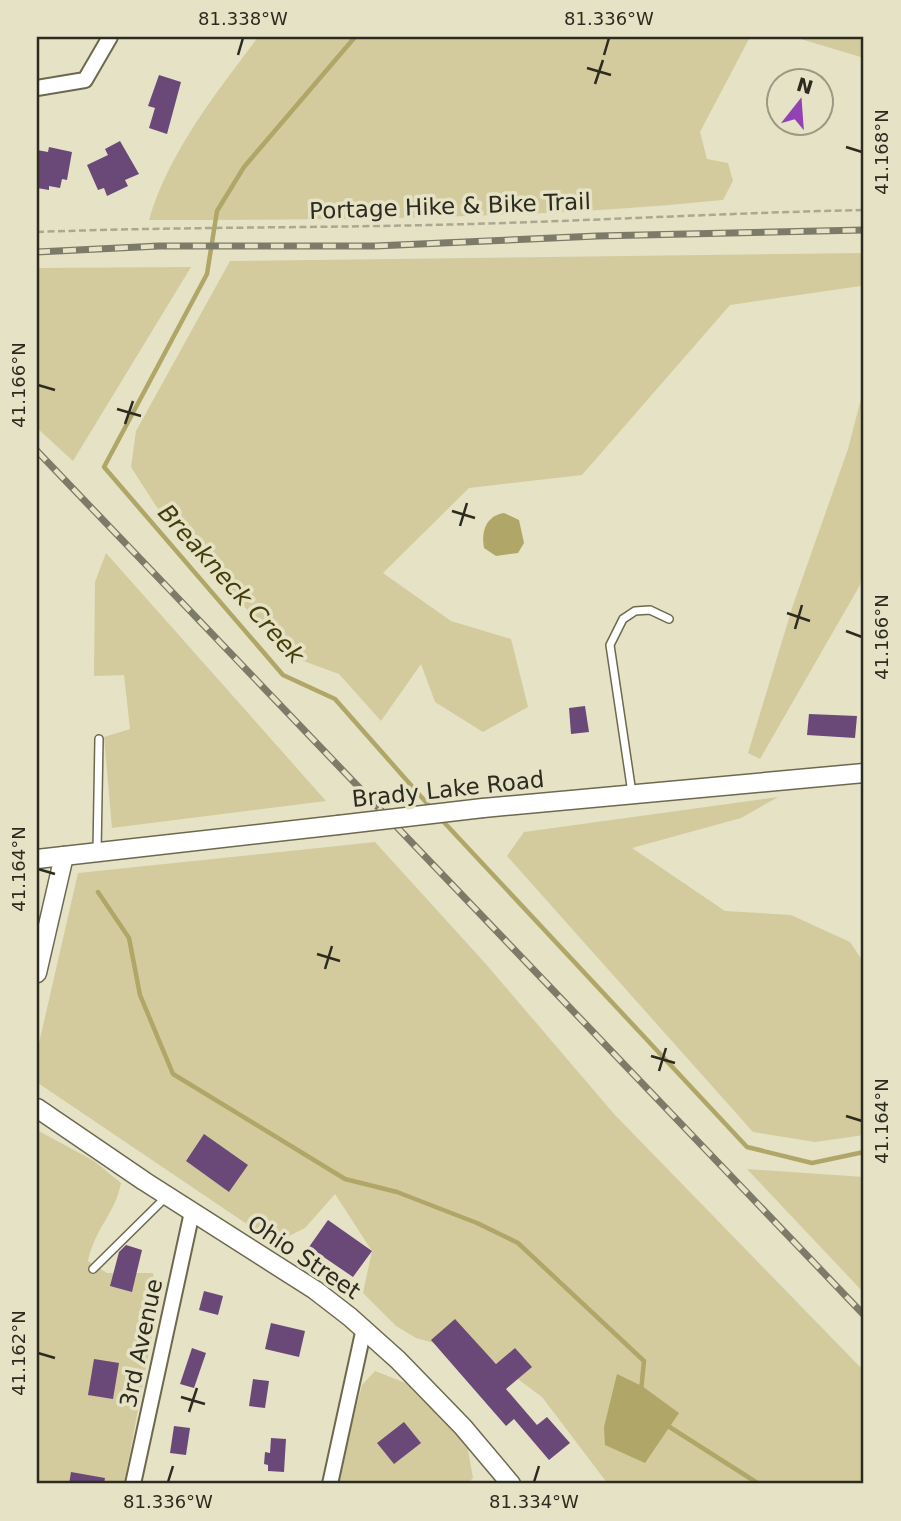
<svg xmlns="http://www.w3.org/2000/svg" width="901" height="1521" font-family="'DejaVu Sans',sans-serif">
<rect width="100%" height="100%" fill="#e6e2c6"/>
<!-- green -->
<g fill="#d3cb9d">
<path d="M 258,37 L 750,37 L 700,132 L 707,159 L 728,163 L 733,181 L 723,200 C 532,219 341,220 149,220 C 168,153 217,92 258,37 Z"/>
<polygon points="794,37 864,37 864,58"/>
<polygon points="864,253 864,290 861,286 730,305 582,475 469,488 383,573 451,621 511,639 528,707 483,732 435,702 421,664 381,721 339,674 287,655 156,506 131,467 136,431 230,261"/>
<polygon points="191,267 73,461 37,428 37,268"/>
<polygon points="864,387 864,557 860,585 760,759 748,753 793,605 848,449"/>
<polygon points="106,553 326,801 112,828 104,737 130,729 124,675 94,676 95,582"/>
<polygon points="778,797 741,818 632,848 725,911 791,915 850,942 864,963 864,1135 815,1142 753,1132 507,856 524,832"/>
<polygon points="375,842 485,963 615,1115 864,1371 864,1484 608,1484 542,1397 491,1359 416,1338 396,1326 363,1293 372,1251 335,1194 305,1228 275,1243 38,1083 37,1052 78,873"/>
<path d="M 37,1130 L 94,1161 L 121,1183 C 115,1214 95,1228 88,1261 L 107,1273 L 153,1273 L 157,1309 L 124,1484 L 37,1484 Z"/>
<polygon points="747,1169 864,1177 864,1293"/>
<polygon points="375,1371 416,1387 467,1445 473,1478 467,1484 336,1484 362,1385"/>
</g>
<!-- water -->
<g fill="#b0a668">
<path d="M 504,513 L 519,520 L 524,543 L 518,553 L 496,556 L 484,548 C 481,531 486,516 504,513 Z"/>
<polygon points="617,1374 642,1386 679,1413 645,1463 605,1445 604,1427"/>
</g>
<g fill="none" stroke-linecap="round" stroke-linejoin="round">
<!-- stream -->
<g stroke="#b0a668" stroke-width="4.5">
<polyline points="355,37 244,167 217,211 207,274 104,467 283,675 335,699 432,809"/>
<polyline points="440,818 747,1147 812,1163 864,1152"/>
<polyline points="98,892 129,938 140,995 173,1074 345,1179 397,1192 477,1223 518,1243 644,1361 641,1391"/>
<polyline points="668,1426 759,1484"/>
</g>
</g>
<!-- building -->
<g fill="#6a4979">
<polygon points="159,75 181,82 167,134 149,128 155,108 148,106"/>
<polygon points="120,141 139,174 125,180 128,186 107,196 104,188 98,190 87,165 108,155 105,149"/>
<polygon points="49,147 72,152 67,180 62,179 60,188 49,186 49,190 37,188 37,150 48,152"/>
<polygon points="585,706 589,732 571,734 569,708"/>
<polygon points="809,714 857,716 855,738 807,735"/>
<polygon points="204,1134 248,1165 229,1192 186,1161"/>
<polygon points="328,1220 372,1251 353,1277 309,1247"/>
<polygon points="126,1245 142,1250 132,1292 110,1286 119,1252"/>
<polygon points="204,1291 223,1296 218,1315 199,1310"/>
<polygon points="455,1319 496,1364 515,1348 532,1367 506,1389 537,1425 547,1417 570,1443 549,1460 514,1419 506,1426 431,1340"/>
<polygon points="271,1323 305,1331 299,1357 265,1349"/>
<polygon points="192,1348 206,1353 194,1388 180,1384"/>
<polygon points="94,1359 119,1363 113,1399 88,1395"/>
<polygon points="253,1379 269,1381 265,1408 249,1406"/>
<polygon points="404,1422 421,1443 394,1464 377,1443"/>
<polygon points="174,1426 190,1428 186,1455 170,1453"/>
<polygon points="271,1438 286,1439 284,1472 268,1471 268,1465 264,1464 265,1452 270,1453"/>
<polygon points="71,1472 105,1478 104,1484 69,1484"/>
</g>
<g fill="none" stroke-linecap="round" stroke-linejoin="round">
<!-- service casing -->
<g stroke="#6d694f" stroke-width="10">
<g id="service">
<polyline points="632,793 610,645 623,619 635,611 650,610 669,619"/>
<polyline points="97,852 99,739"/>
<polyline points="93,1269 167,1196"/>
</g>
</g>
<!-- minor casing -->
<g stroke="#6d694f" stroke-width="18">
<g id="minor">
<polyline points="37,88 85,80 110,37"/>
<polyline points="133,1484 192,1212"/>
<polyline points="330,1484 364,1328"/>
</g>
</g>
<!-- tertiary casing -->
<g stroke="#6d694f" stroke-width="21">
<g id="tertiary">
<polyline points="483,808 864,773"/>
<polyline points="37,859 338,825"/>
<polyline points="37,973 64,856"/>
<polyline points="37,1108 144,1181 315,1290 350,1317 398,1360 463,1427 511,1484"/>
</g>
</g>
<!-- path -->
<path stroke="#aba891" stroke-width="2.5" stroke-dasharray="7 3.5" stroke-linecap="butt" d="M 37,232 C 168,227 298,228 429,225 C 574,222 719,213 864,210"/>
<!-- service -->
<use href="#service" stroke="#fff" stroke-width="7"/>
<!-- minor -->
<use href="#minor" stroke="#fff" stroke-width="14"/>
<!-- tertiary -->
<use href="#tertiary" stroke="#fff" stroke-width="18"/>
<!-- rail casing -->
<g stroke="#7c7a68" stroke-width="7">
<g id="rail">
<polyline points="37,252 159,246 375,246 597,236 864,230"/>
<polyline points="37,451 864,1315"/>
</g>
</g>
<!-- rail -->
<use href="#rail" stroke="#e6e2c6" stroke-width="4.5" stroke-dasharray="13" stroke-linecap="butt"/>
<!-- tertiary-bridge casing -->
<g stroke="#6d694f" stroke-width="21" stroke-linecap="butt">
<polyline id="tertiary-bridge" points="338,825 483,808"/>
</g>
<!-- tertiary-bridge -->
<use href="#tertiary-bridge" stroke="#fff" stroke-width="18"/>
</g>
<!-- ticks -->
<path fill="none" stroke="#2c2b20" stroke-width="2.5" d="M 238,55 L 243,38M 604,55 L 609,38M 587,68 L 611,75M 595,84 L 603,60M 846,147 L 862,152M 38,385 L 55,390M 117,409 L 141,416M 125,424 L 133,401M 452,511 L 475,518M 460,526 L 467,503M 787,613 L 810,621M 795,629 L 802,605M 846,631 L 862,637M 38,869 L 55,874M 317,954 L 340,961M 325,969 L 332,946M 651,1056 L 675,1063M 659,1071 L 666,1048M 846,1116 L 862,1121M 38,1353 L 55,1358M 181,1397 L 205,1404M 189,1412 L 197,1388M 168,1482 L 173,1466M 534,1482 L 539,1466"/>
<g text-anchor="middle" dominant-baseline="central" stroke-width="7" stroke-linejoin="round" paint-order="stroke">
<!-- street labels -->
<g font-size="23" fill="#2c2b20" stroke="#e6e2c6">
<text transform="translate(450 206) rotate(-2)">Portage Hike &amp; Bike Trail</text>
<text transform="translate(448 789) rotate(-6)">Brady Lake Road</text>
<text transform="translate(304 1257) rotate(34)">Ohio Street</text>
<text transform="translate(141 1343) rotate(-78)">3rd Avenue</text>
</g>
<!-- water labels -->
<g font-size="24" font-style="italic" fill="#453d09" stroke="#e6e2c6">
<text transform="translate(231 584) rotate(48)">Breakneck Creek</text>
</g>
</g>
<!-- border -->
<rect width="901" height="1521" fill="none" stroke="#e6e2c6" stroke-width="77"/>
<!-- north arrow -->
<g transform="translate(800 102) rotate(17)"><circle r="33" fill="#e6e2c6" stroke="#9c9984" stroke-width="2"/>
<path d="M0-5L12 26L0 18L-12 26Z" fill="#9242b3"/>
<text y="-10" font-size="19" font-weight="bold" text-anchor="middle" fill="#2c2b20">N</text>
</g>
<rect x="38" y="38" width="824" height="1444" fill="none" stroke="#2c2b20" stroke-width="2.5"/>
<g font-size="18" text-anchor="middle" fill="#2c2b20">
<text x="243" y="25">81.338°W</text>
<text x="609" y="25">81.336°W</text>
<text transform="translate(882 152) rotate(-90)" y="6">41.168°N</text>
<text transform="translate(19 385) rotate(-90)" y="6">41.166°N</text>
<text transform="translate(882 637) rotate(-90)" y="6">41.166°N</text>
<text transform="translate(19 869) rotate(-90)" y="6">41.164°N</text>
<text transform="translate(882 1121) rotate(-90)" y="6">41.164°N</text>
<text transform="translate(19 1353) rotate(-90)" y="6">41.162°N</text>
<text x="168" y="1508">81.336°W</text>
<text x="534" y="1508">81.334°W</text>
</g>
</svg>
